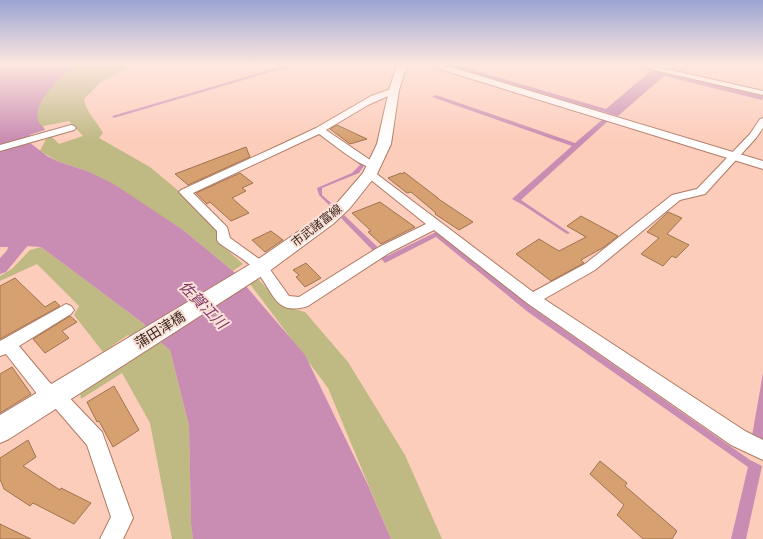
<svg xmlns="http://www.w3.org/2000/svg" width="763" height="539" font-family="Signika,'Noto Sans JP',sans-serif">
<rect width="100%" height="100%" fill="#fdcdbb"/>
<!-- green -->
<g fill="#bfb984">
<path d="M 69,65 L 135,65 L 101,82 L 84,99 C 87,114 96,120 103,133 L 99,138 L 150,167 L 180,192 L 219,230 L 217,241 L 243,264 L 233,271 L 183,230 L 87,171 L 59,162 L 40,151 L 46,139 L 52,137 L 59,144 L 83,136 L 69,121 L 43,126 L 45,130 L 23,111 Z"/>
<polygon points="41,247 143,323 154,337 170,350 189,426 191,524 193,539 172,539 150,423 122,373 81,399 80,393 139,351 128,335 103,352 74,315 79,306 37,264 0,281 0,276 12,269 30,250"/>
<polygon points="258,279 284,306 305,312 348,362 405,455 442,539 391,539 328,388 250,284"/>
</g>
<!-- water -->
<g fill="#c98cb2">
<path d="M 0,65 L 76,65 C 62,75 33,101 38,120 C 39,123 43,127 45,130 L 29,135 L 31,136 L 0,147 Z"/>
<polygon points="287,65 294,65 114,118 112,116"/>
<polygon points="446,65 456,65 606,109 653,69 763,96 762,100 664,76 618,116"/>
<polygon points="436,95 575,143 603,119 608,121 521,200 570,233 567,234 523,205 512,199 572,146 432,97"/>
<polygon points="29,142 47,156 59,162 87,171 112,183 183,230 233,271 305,355 368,485 391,539 193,539 191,524 189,426 170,350 154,337 143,323 41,247 26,246 21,250 7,251 8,247 0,247 0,150"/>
<polygon points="344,151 346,151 364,166 359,173 322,188 322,195 331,203 329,205 319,195 317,188 352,173 360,165"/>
<polygon points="344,215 387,256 436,232 534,309 750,460 762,466 746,539 731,539 748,467 528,312 436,237 385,263 341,218"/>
<polygon points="763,373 763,440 752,436"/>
</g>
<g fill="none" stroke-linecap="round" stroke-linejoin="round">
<!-- canal -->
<polygon fill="#c98cb2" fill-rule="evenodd" points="29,230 34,232 36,235 34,238 6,272 0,274 0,258 24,232"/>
</g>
<!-- building -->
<g fill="#d6a071" stroke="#9f744f">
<polygon points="337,125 367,139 350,144 330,129"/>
<polygon points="246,147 250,157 188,185 175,174"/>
<polygon points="404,172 438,198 437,198 473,222 459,230 435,214 436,213 411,192 407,193 388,178 401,173 403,174"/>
<polygon points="240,173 253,183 242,188 246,191 232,198 249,213 231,221 210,202 207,204 196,193"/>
<polygon points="380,202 415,227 381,244 368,232 371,231 352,213"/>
<polygon points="668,212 682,218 667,234 689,245 676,258 672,256 663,266 641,254 659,238 647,232"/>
<polygon points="581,216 618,236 604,247 581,260 584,263 551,281 516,254 539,239 559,251 586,237 567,226"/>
<polygon points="271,231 283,240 265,252 252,240"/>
<polygon points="306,263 321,278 305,287 296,277 299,275 293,270"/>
<polygon points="15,278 45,307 55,301 60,306 0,339 0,286"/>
<polygon points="70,316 77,322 62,331 69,338 45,353 33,339"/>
<polygon points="12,367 31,394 0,413 0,374"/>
<polygon points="114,386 139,430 113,447 99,421 97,422 87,402"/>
<polygon points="28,440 36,457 23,466 60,490 61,488 91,503 74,524 33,503 30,506 4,489 0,479 0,458"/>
<polygon points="600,461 627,483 625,486 677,531 672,539 643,539 617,515 624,505 590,474"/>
<polygon points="0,524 31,539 0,539"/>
</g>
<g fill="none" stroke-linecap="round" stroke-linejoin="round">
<!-- minor casing -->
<g stroke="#b07964" stroke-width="2">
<g id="minor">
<polygon points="637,65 649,65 763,91 763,95 641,67"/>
<path d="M 394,88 L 398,90 L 397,92 L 368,105 L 326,130 L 379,166 L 378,168 C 365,172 331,142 319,134 L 193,193 L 227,227 L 230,238 L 266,264 L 289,296 L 299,297 L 379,247 L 426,224 L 366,176 L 365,174 L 366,172 L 374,172 L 533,292 L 585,264 L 672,195 L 697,189 L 750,134 L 760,119 L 763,118 L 763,128 L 756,138 L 705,194 L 680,200 L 595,270 L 544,299 L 745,431 L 763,440 L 763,460 L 731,445 L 527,303 L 434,230 L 389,253 L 308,306 C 274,317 274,291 256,271 C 247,260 231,252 219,243 L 217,240 L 217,231 L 179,192 L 181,190 L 282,144 L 316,128 L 371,96 Z"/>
<polygon points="71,125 74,126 76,128 74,130 0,151 0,145"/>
<polygon points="66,304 71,306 74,310 71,314 19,346 50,383 61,389 102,432 133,518 123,539 100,539 111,517 87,445 49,401 38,395 6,354 0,356 0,341"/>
</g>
</g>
<!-- tertiary casing -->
<g stroke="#b07964" stroke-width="2">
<polygon id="tertiary" points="432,65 444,65 763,161 763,169 433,67"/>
</g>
<!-- secondary casing -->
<g stroke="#b07964" stroke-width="2">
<polygon id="secondary" points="397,65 407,65 399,90 391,144 377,174 350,208 333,224 268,272 9,439 0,443 0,415 254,262 321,216 338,202 363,173 377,144 389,90"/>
</g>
<!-- minor -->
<use href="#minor" fill="#fff" fill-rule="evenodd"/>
<!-- tertiary -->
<use href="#tertiary" fill="#fff" fill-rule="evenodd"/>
<!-- secondary -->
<use href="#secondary" fill="#fff" fill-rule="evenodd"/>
</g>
<!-- sky -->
<linearGradient id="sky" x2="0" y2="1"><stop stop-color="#9ba4d2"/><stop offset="0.46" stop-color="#fee8e0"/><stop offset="1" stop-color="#fee8e0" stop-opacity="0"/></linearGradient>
<rect width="763" height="140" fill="url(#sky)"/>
<g text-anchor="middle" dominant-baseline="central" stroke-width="4" stroke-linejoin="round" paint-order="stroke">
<!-- far-street labels -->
<g font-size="12" fill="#3d261e" stroke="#f9e0d7">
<text transform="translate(317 226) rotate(-38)">市武諸富線</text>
</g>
<!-- street labels -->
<g font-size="14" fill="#3d261e" stroke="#f9e0d7">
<text transform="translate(160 330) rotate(-32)">蒲田津橋</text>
</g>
<!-- water labels -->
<g font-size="15" font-style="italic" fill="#7c3365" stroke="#f9e0d7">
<text transform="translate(203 305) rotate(45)">佐賀江川</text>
</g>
</g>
</svg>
